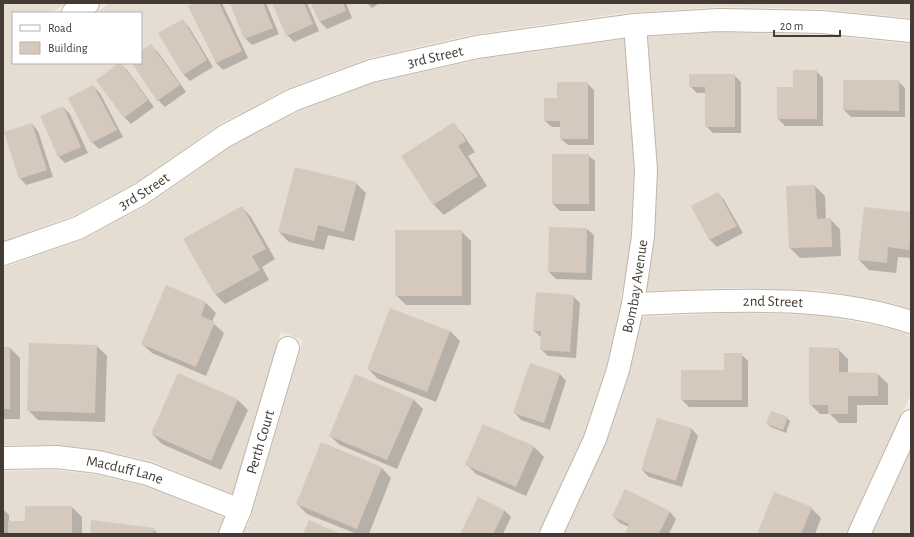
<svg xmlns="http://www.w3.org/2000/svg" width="914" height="537" font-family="'Alegreya Sans',sans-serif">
<rect width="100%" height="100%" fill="#f1ebe4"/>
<!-- residential -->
<g fill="#e5ddd2">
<polygon points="3,3 66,3 51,13 13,13 13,63 141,63 141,13 95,13 110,3 911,3 911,18 822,9 719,7 623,13 470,35 369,58 289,88 220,124 136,183 73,216 3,241"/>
<polygon points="720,32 821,35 911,44 911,309 895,304 819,290 732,288 646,291 654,237 657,170 647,37"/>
<polygon points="625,39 634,170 632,235 623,292 621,292 621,303 607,366 585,433 538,534 243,534 246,526 248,526 303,340 281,332 233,494 151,461 100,450 59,445 3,445 3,268 81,240 146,206 230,147 297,112 374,83 486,58"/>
<polygon points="732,313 817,315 889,328 911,336 911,394 847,534 564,534 605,445 628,374 642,317"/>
<polygon points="911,449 911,534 872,534"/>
<polygon points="57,470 96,475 145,486 225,518 218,534 3,534 3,471"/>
</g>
<!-- shadow -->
<g fill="#0003">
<polygon points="197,3 222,3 248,58 223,70 216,63"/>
<polygon points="231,3 266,3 279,34 252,45 245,38"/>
<polygon points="273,3 307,3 319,31 294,42 287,35"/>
<polygon points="312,3 346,3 352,18 327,29 320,22"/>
<polygon points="367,3 380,3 372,8"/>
<polygon points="182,20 189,27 213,67 190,81 183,74"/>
<polygon points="151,46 158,52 186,92 165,107 158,100 133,63 141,63 141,52"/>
<polygon points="120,64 127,70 154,107 131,124 124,117"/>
<polygon points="816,71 823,78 823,126 785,126 778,119 794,88"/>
<polygon points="734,75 741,82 741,133 713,133 706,126 706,93 697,93 690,86"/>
<polygon points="844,81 898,81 905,88 905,117 851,117 844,110"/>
<polygon points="587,83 594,90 594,145 568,145 561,139 561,127 552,127 545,121 558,99"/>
<polygon points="93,86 100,93 123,137 99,149 92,142"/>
<polygon points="63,107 70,114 88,153 65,163 58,156"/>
<polygon points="32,124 38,131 53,177 26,185 20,178"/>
<polygon points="453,124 463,134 475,152 468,156 487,186 444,215 434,205 403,157"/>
<polygon points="588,155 595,161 595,211 560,211 553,204"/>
<polygon points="356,183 366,193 354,241 328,235 324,250 289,242 279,232"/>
<polygon points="815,186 825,196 826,219 830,219 840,229 841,256 800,258 790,248 787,187"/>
<polygon points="718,193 724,200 743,233 717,247 710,240 692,207"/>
<polygon points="242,207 251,217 275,259 262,267 269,280 225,304 216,295"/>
<polygon points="911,213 911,258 898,257 896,273 869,270 859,260"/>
<polygon points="587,229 594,235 592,280 556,279 549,272"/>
<polygon points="461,231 471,241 471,305 406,305 396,295"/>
<polygon points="167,286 206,303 216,313 212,322 224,333 206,376 152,353 142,344"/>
<polygon points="573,296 580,303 576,358 548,356 541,349 541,337 534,331"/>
<polygon points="450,331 460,341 436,402 378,379 368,369"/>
<polygon points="97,346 107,356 105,422 38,420 28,410"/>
<polygon points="3,348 10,348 20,358 20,419 3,419"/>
<polygon points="838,349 848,359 848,373 878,374 888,384 888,405 857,405 857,423 839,423 830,414 820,414 810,404"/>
<polygon points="741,354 748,361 748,407 689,407 682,400 725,371"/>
<polygon points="560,374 566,381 550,430 521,420 515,413"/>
<polygon points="413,399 423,409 397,469 340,445 330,436"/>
<polygon points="238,400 248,410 221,470 162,444 152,434"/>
<polygon points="787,418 790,421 786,433 771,427 767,424"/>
<polygon points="483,425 534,447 544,457 526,496 476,474 466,464"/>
<polygon points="692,429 698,436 682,487 649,477 642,470"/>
<polygon points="382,468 391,478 369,534 357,534 307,514 297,504"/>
<polygon points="625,490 670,512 676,519 669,534 626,534 629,527 620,523 613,516"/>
<polygon points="26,507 72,507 82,517 82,534 3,534 3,509 9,515 9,522 26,522"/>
<polygon points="811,508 821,518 815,534 758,534"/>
<polygon points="504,510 511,517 503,534 461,534"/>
<polygon points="153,529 158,534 91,534"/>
</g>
<!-- building -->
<g fill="#d5c9bd">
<polygon points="194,3 219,3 242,51 216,63 188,6"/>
<polygon points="230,3 263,3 273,28 244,39"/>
<polygon points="272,3 304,3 313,24 286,36"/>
<polygon points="311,3 343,3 346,11 319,22"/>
<polygon points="183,19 207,60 183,75 158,33"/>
<polygon points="151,44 180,85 157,101 132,63 141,63 141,51"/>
<polygon points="119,63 121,63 148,100 124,118 96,80"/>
<polygon points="793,70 817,70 817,119 777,119 777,87 793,87"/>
<polygon points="689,74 735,74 735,127 705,127 705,87 689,87"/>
<polygon points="843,80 899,80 899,111 843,110"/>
<polygon points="557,82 588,82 588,139 560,139 560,121 544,121 544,98 557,98"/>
<polygon points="93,85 117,130 91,143 68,98"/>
<polygon points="63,106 81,147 58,157 40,116"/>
<polygon points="454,122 466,141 458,146 478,176 433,205 401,156"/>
<polygon points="32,123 47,170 19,179 4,132"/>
<rect x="552" y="154" width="37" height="50"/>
<polygon points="295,167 357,182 344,232 318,225 314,241 278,232"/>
<polygon points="815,185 817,219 831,218 832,247 789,248 786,186"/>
<polygon points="718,192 737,226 709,240 691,206"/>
<polygon points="242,206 266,249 252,256 260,270 215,295 183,239"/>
<polygon points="864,207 911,212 911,233 909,250 888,247 887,263 858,260"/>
<polygon points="549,227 587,228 586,273 548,272"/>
<rect x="395" y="230" width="67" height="66"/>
<polygon points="166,285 206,302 201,316 215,322 196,367 141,344"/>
<polygon points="536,292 574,295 570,352 540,350 541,331 533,331"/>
<polygon points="390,308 450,331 427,392 367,369"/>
<polygon points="29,343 97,345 95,413 27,411"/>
<rect x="3" y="347" width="7" height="62"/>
<polygon points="809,347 839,348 839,372 878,373 878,396 848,396 848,414 828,414 828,405 809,405"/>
<polygon points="724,353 742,353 742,400 681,400 681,370 724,370"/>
<polygon points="530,363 560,373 544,423 513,413"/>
<polygon points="178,373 238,399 211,461 151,434"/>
<polygon points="355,374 414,399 387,460 329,436"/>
<polygon points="771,411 788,417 783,430 766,424"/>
<polygon points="657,418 692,428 676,481 641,470"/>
<polygon points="483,424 534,446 516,487 465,465"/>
<polygon points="321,442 382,467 357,529 296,504"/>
<polygon points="625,489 670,511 659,534 625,534 629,524 612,516"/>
<polygon points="774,492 812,507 801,534 757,534"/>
<polygon points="478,497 505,510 493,534 460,534"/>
<polygon points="25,506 72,506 72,534 8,534 8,521 25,521"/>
<polygon points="91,520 154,528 153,534 90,534"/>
<polygon points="309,520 341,534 303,534"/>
</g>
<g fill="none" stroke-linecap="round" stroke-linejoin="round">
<!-- street casing -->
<g stroke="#bfb5aa" stroke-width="24">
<g id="street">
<polyline points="73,13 88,3"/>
<path id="s1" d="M 3,254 L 78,228 L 141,194 L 225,136 L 293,100 L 371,71 L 477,47 L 635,25 L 719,20 L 822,22 L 911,31"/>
<path id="s2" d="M 633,304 C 725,301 822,293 911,322"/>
<path id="s3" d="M 3,458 L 57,457 L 98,462 L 148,474 L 240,510"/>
<path id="s4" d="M 230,534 L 240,510 L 288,348"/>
<path id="s5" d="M 551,534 L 595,439 L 618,370 L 633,304 L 643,236 L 646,170 L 635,25"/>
<polyline points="859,534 911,421"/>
</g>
</g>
<!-- street -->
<use href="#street" stroke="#fff" stroke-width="22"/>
</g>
<g text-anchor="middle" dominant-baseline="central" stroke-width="3" stroke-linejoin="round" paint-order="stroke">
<!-- street labels -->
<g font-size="15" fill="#433b34" stroke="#fff">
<text stroke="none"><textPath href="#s1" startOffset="479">3rd Street</textPath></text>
<text stroke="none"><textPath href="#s1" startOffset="155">3rd Street</textPath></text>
<text stroke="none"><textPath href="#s5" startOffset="263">Bombay Avenue</textPath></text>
<text stroke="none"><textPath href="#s2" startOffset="140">2nd Street</textPath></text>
<text stroke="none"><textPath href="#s4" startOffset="97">Perth Court</textPath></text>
<text stroke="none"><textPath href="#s3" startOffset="123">Macduff Lane</textPath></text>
</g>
</g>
<!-- border -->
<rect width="914" height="537" fill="none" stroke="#433b34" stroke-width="8"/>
<!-- legend -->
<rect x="12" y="12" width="130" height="52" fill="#ffffff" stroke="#b4b1ae"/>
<rect x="20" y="25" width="20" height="6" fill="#ffffff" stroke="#b4b1ae"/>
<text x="48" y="32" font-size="12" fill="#433b34">Road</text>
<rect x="20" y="42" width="20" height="12" fill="#d5c9bd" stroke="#b4b1ae"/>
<text x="48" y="52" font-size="12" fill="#433b34">Building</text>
<!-- scale -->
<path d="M774 30v6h66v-6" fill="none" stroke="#433b34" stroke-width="2"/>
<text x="780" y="30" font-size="12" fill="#433b34" stroke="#ffffff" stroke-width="3" paint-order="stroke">20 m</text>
</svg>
